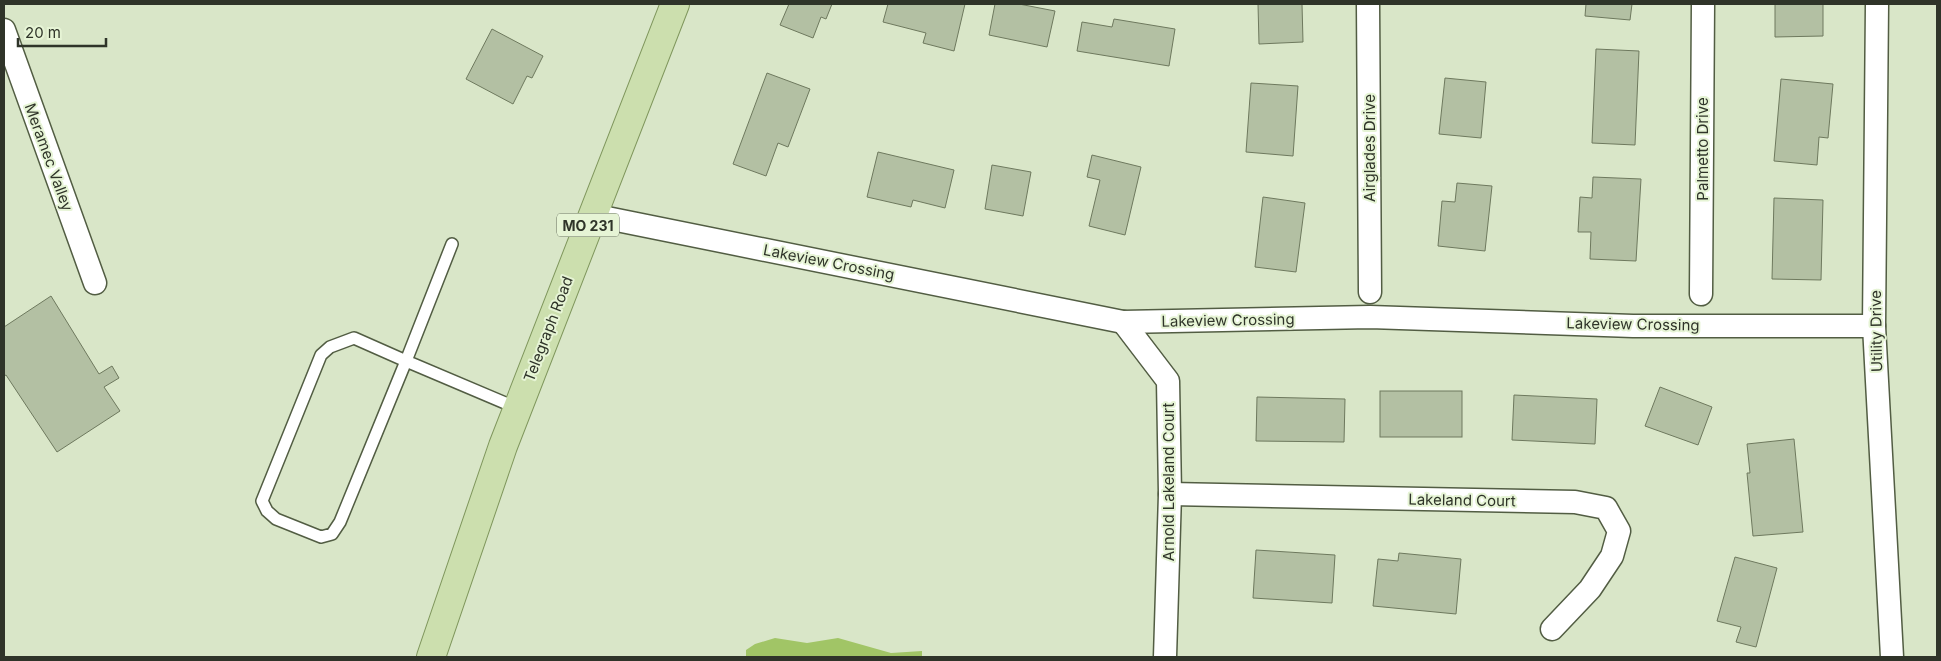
<svg xmlns="http://www.w3.org/2000/svg" width="1941" height="661" font-family="Inter,sans-serif">
<rect width="100%" height="100%" fill="#d9e6c8"/>
<!-- water -->
<polygon fill="#a1c566" points="775,638 807,643 838,638 891,653 922,651 922,657 746,657 746,650 755,644"/>
<!-- building -->
<g fill="#b3c0a3" stroke="#6e795e">
<polygon points="789,4 832,4 826,19 821,17 813,38 780,25"/>
<polygon points="888,4 965,4 954,51 923,43 926,33 883,22"/>
<polygon points="995,4 1019,4 1055,11 1047,47 989,35"/>
<polygon points="1258,4 1302,4 1303,42 1259,44"/>
<polygon points="1586,4 1632,4 1630,20 1585,16"/>
<polygon points="1775,4 1823,4 1823,36 1775,37"/>
<polygon points="1114,19 1175,29 1169,66 1077,51 1082,22 1112,27"/>
<polygon points="492,29 543,56 532,78 527,76 513,104 466,79"/>
<polygon points="1596,49 1639,51 1635,145 1592,143"/>
<polygon points="767,73 810,89 788,147 778,143 766,176 733,164"/>
<polygon points="1445,78 1486,82 1481,138 1439,134"/>
<polygon points="1781,79 1833,84 1828,138 1819,137 1817,165 1774,161"/>
<polygon points="1251,83 1298,86 1293,156 1246,152"/>
<polygon points="878,152 954,170 945,208 913,200 911,207 867,197"/>
<polygon points="1092,155 1141,167 1125,235 1089,226 1100,180 1087,177"/>
<polygon points="992,165 1031,172 1023,216 985,209"/>
<polygon points="1593,177 1641,179 1636,261 1590,259 1591,232 1578,232 1580,197 1592,198"/>
<polygon points="1457,183 1492,186 1485,251 1438,246 1442,201 1455,202"/>
<polygon points="1263,197 1305,203 1296,272 1255,267"/>
<polygon points="1774,198 1823,200 1821,280 1772,279"/>
<polygon points="51,296 99,374 112,366 119,378 104,387 120,411 57,452 6,375 4,376 4,327"/>
<polygon points="1660,387 1712,407 1698,445 1645,426"/>
<rect x="1380" y="391" width="82" height="46"/>
<polygon points="1514,395 1597,399 1595,444 1512,440"/>
<polygon points="1257,397 1345,399 1344,442 1256,441"/>
<polygon points="1794,439 1803,532 1753,536 1747,473 1750,473 1747,444"/>
<polygon points="1256,550 1335,555 1332,603 1253,598"/>
<polygon points="1399,553 1461,559 1456,614 1373,606 1378,559 1398,561"/>
<polygon points="1735,557 1777,568 1756,647 1736,642 1741,627 1717,621"/>
</g>
<g fill="none" stroke-linecap="round" stroke-linejoin="round">
<!-- service casing -->
<g stroke="#525d43" stroke-width="14">
<polyline id="service" points="452,244 406,361 354,338 330,347 321,355 262,501 267,511 276,519 321,537 332,534 340,522 406,361 517,408"/>
</g>
<!-- minor casing -->
<g stroke="#525d43" stroke-width="25">
<g id="minor">
<polyline points="1368,4 1370,292"/>
<polyline points="1877,4 1874,326 1892,657"/>
<polyline points="4,30 95,283"/>
<polyline points="592,215 1123,322 1370,317 1633,326 1874,326"/>
<polyline points="1701,294 1703,4"/>
<polyline points="1123,322 1168,381 1170,494 1165,657"/>
<polyline points="1170,494 1575,502 1606,508 1619,531 1612,556 1590,589 1552,629"/>
</g>
</g>
<!-- primary casing -->
<g stroke="#7f965c" stroke-width="30">
<polyline id="primary" points="431,657 503,446 675,4"/>
</g>
<!-- service -->
<use href="#service" stroke="#fff" stroke-width="11"/>
<!-- minor -->
<use href="#minor" stroke="#fff" stroke-width="22"/>
<!-- primary -->
<use href="#primary" stroke="#ccdfae" stroke-width="28"/>
</g>
<g text-anchor="middle" dominant-baseline="central" stroke-width="4" stroke-linejoin="round" paint-order="stroke">
<!-- shield labels -->
<rect fill="#e6f4d5" stroke="#666e5d" stroke-width="1" x="557" y="213.5" width="62" height="23" rx="4"/>
<g font-size="14" font-weight="bold" fill="#2f3429">
<text x="588" y="225">MO 231</text>
</g>
<!-- street labels -->
<g font-size="15" fill="#2f3429" stroke="#e6f4d5">
<text transform="translate(1369 148) rotate(-90)">Airglades Drive</text>
<text transform="translate(1702 149) rotate(-90)">Palmetto Drive</text>
<text transform="translate(49 157) rotate(70)">Meramec Valley</text>
<text transform="translate(829 262) rotate(11)">Lakeview Crossing</text>
<text transform="translate(1228 320) rotate(-1)">Lakeview Crossing</text>
<text transform="translate(1633 324) rotate(1)">Lakeview Crossing</text>
<text transform="translate(548 329) rotate(-69)">Telegraph Road</text>
<text transform="translate(1876 331) rotate(-91)">Utility Drive</text>
<text transform="translate(1168 482) rotate(-90)">Arnold Lakeland Court</text>
<text transform="translate(1462 500) rotate(1)">Lakeland Court</text>
</g>
</g>
<!-- border -->
<rect width="1941" height="661" fill="none" stroke="#2f3429" stroke-width="10"/>
<!-- scale -->
<path d="M18 38v8h88v-8" fill="none" stroke="#2f3429" stroke-width="2.5"/>
<text x="25" y="38" font-size="15" fill="#2f3429" stroke="#e6f4d5" stroke-width="4" paint-order="stroke">20 m</text>
</svg>
